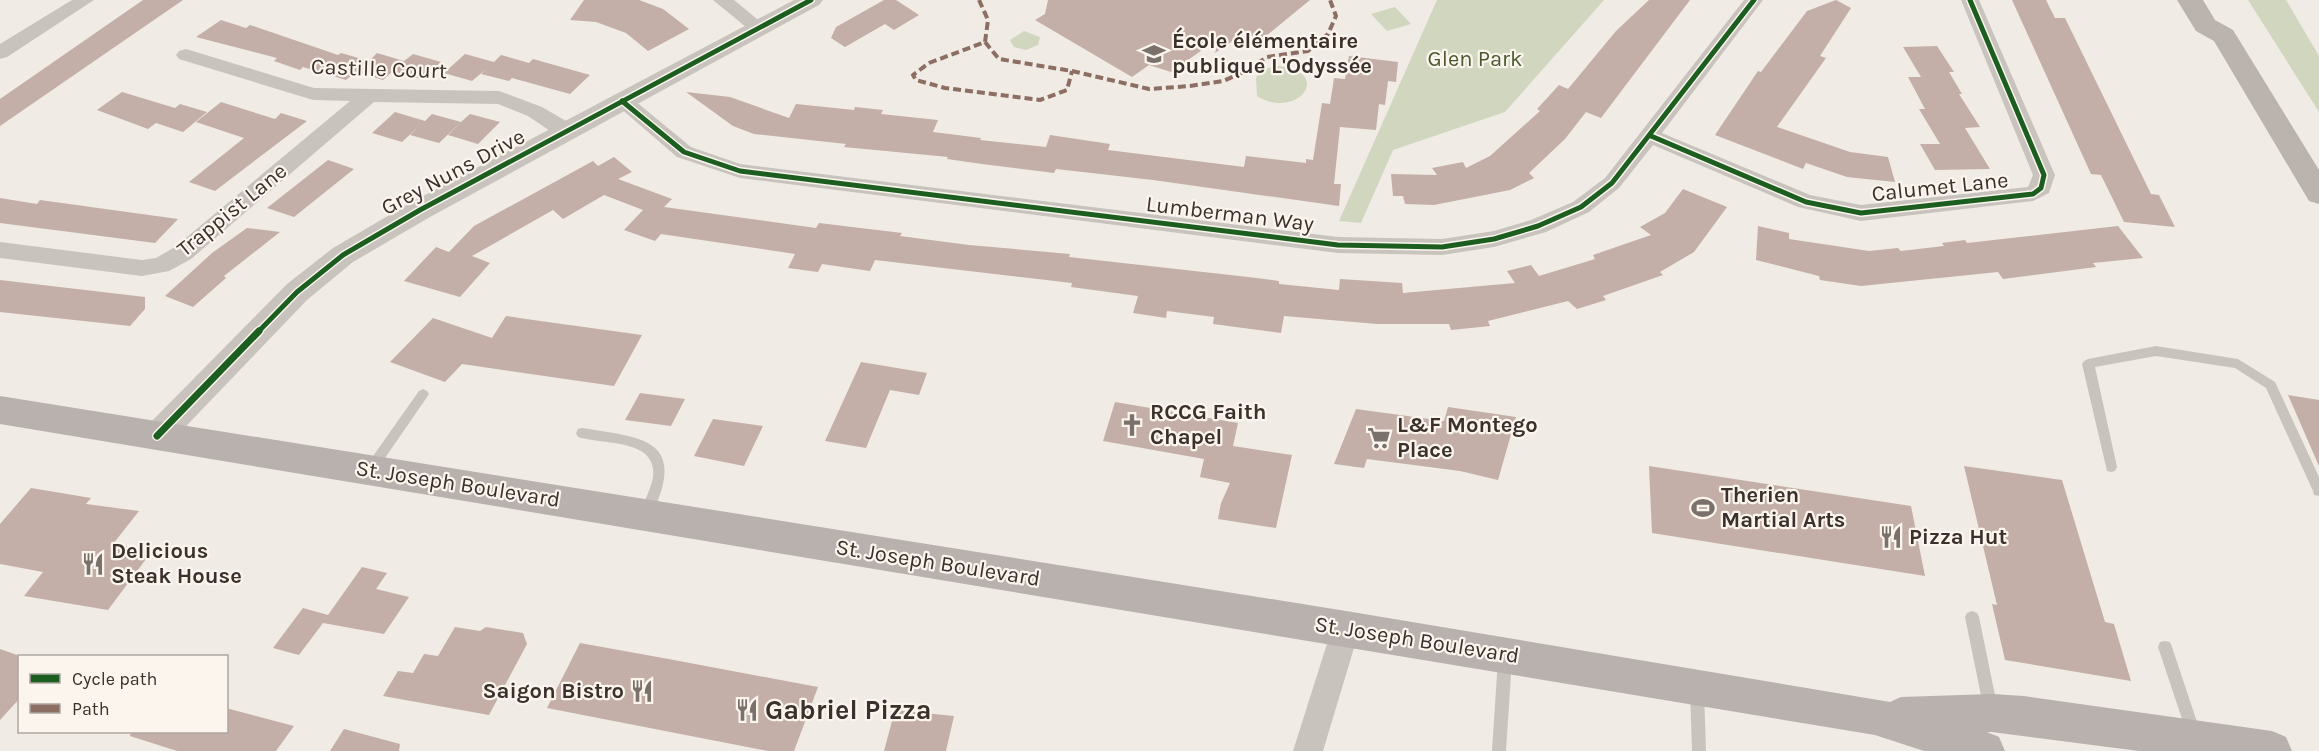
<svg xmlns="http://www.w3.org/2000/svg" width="2319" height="751" font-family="Karla,sans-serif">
<rect width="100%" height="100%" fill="#f0ebe5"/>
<!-- green -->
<g fill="#d1d6bf">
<polygon points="1437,0 1604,0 1505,112 1393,150 1361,223 1339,221"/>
<polygon points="2248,0 2286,0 2319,56 2319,112"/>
<polygon points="1395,7 1411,24 1387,31 1371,14"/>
<polygon points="1024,31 1040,37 1038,45 1026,50 1014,47 1010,40"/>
<path d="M 1278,66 C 1335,72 1297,121 1257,96 L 1256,77 L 1268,68 Z"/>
</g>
<!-- building -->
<g fill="#c3afa7">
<polygon points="143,0 183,0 0,126 0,99"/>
<polygon points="584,0 639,0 663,9 689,29 648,51 626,33 596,22 570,20"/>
<polygon points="884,0 896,0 919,15 894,30 885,24 845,47 831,38 836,27"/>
<polygon points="1048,0 1310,0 1261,40 1245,32 1215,53 1219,38 1171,72 1149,65 1132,77 1035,20 1045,14"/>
<polygon points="1649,0 1690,0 1601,118 1586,112 1565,139 1529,173 1534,178 1510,190 1434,205 1405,204 1403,196 1393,196 1391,174 1437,175 1432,168 1463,162 1466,168 1490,156 1540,111 1537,109 1559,85 1568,89 1616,31"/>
<polygon points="1836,0 1851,8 1820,56 1826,58 1777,127 1850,152 1888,157 1895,182 1847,177 1806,163 1803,169 1715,135 1758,71 1761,72 1807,11"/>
<polygon points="2012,0 2046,0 2055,18 2065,18 2151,194 2159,195 2175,227 2124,222 2101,175 2091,174"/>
<polygon points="221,20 246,28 250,25 338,55 341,53 369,61 377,53 404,61 399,65 413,54 441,62 421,79 393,71 383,80 356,72 369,61 346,80 303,67 300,70 274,61 277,58 196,37"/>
<polygon points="1937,46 1954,72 1949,72 1962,94 1959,94 1980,127 1965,128 1990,169 1935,170 1920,144 1940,144 1919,109 1925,109 1908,77 1921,77 1903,47"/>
<polygon points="465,54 494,62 501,55 529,63 533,59 590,75 570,94 512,78 509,81 481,74 486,69 472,81 444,73"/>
<polygon points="1349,56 1398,62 1396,82 1388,81 1385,105 1379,104 1376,130 1340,127 1334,184 1341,184 1339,206 1153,180 1056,169 1054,173 982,164 947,159 948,157 844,147 846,144 754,134 733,126 686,92 730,97 789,118 796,104 854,110 855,107 883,110 881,114 938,120 933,132 981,138 980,140 1046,147 1050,135 1110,144 1108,150 1244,167 1246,156 1306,163 1306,159 1313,160 1322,103 1330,104 1334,78 1345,79"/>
<polygon points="122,92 175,108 180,104 207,112 183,132 156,123 148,129 97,110"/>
<polygon points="221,102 275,119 281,113 307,121 215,191 189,182 244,138 196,122"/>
<polygon points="395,112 425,121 432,114 461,122 470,114 500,122 478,144 448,135 461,122 439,143 410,135 419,126 402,142 372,133"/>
<polygon points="614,157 632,172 618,179 672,199 664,207 816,228 819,223 902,233 900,236 969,245 1070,254 1069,257 1248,277 1279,281 1279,284 1339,290 1340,279 1402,283 1403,293 1515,283 1507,271 1531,265 1539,276 1595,259 1593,255 1651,235 1640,227 1665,213 1683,189 1727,207 1694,252 1660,272 1663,275 1603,296 1606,300 1577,309 1568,301 1488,321 1490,326 1451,330 1449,324 1377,324 1284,316 1281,333 1213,324 1214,317 1167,311 1166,318 1133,313 1138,296 1071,287 1072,283 875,260 870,271 822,264 818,272 788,268 795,254 661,234 655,241 624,230 643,210 604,195 563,219 553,210 472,256 490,263 460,297 404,281 436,247 449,252 474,226 593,161 598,166"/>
<polygon points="328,160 354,169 294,217 267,208"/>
<polygon points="0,198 37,204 40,200 178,219 155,243 0,223"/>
<polygon points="1758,226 1789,233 1789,239 1869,251 1898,248 1901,251 1944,246 1942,243 1965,240 1967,243 2118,226 2143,258 2093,263 2096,267 2003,279 1998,272 1861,286 1820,280 1819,276 1756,260"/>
<polygon points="247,228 280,232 224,276 226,278 193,307 165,296 212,253"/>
<polygon points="0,280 145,297 145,309 130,326 0,312"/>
<polygon points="506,316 526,319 642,335 614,386 462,364 445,382 390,362 433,318 492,338"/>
<polygon points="861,362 927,373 919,395 890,390 866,448 825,441"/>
<polygon points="640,393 685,399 671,426 625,420"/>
<polygon points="2288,395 2319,400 2319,466"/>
<polygon points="1115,402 1238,423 1233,446 1292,455 1276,528 1218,519 1221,503 1230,483 1200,477 1204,459 1103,441"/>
<polygon points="1448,407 1516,417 1498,480 1460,471 1367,459 1364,468 1334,464 1356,409 1444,421"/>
<polygon points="713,419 763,426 744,466 694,456"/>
<polygon points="1649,466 1911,506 1925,576 1652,533"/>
<polygon points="1964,466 2062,480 2105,622 2114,624 2131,681 2005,660 1992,604 1997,605"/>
<polygon points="31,488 91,498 86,504 139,511 113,544 152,551 108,610 24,596 43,572 0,564 0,524"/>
<polygon points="362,567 387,573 376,589 409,597 384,634 323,623 299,655 273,648 303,608 328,615"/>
<polygon points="455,627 480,631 486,627 523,633 527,644 489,715 383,696 398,671 413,673 424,654 438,656"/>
<polygon points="580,643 674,660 818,687 794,751 768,751 547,708"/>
<polygon points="0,649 20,656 20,698 0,720"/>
<polygon points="226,708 294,726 276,751 177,751 130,736 131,732 226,732"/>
<polygon points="895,710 954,716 946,751 884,751"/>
<polygon points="344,729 400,744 399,751 330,751"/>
</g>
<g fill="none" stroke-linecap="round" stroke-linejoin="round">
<!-- service -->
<g fill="#c9c3be" fill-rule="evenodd">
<polygon points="2156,346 2238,359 2275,382 2319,477 2319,496 2314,495 2313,491 2266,388 2235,368 2156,356 2095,367 2117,467 2115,471 2111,472 2107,471 2082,364 2084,361 2088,359"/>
<polygon points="423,389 427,391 429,394 427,397 374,474 370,475 366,474 364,470 366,466 419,391"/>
<path d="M 582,428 C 647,438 687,440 651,517 L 646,519 L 641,517 L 639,513 C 644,502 651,489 653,477 C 658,438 602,445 578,437 L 576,433 L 578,429 Z"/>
<polygon points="1972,611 1977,613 1979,617 1998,710 1996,715 1991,717 1986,715 1984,710 1965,617 1967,613"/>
<polygon points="2165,641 2170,642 2172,647 2201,734 2199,739 2194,741 2189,739 2187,734 2158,647 2160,642"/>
<polygon points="1505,652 1510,654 1512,659 1506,751 1492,751 1498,659 1500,654"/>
<polygon points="1697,684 1702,686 1704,691 1706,751 1692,751 1690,691 1692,686"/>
</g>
<!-- minor -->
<g fill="#c9c3be" fill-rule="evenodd">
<polygon points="72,0 94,0 7,57 0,59 0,44"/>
<polygon points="713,0 734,0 768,28 759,34 752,32"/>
<polygon points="1744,0 1763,0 1662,133 1810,195 1861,205 2028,187 2033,175 1961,0 1979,0 2055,175 2049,193 2033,201 1861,221 1798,207 1653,145 1619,188 1589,212 1546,232 1494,247 1442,255 1338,253 740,178 677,157 612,101 615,96 629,96 691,147 740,164 1338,237 1442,239 1494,231 1531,220 1573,202 1605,178"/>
<polygon points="186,49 314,88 499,91 542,107 566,121 576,132 573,137 559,137 528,116 498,104 374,102 191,259 169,271 142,276 0,258 0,242 142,260 156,258 175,247 350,101 313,100 179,59 176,55 179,51"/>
<polygon points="1346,615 1356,619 1360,628 1323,751 1293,751 1332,628 1336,619"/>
</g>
<!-- tertiary -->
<polygon fill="#c9c3be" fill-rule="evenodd" points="794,0 823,0 819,5 430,217 353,262 307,300 168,445 157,449 146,445 141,436 146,427 287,284 333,248 410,203"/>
<!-- secondary -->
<polygon fill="#bab3ae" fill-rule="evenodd" points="2177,0 2203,0 2215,20 2233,30 2319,170 2319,204 2309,201 2214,41 2196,31"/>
<!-- primary -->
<polygon fill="#b8b1ad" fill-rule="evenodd" points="0,396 1346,611 1890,702 1901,697 1992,694 2024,696 2272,731 2286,737 2292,751 2139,751 1992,732 1987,732 1999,737 2005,751 1924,751 1875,735 0,424"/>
<!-- quiet -->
<g stroke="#8d6e63" stroke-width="4" stroke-dasharray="8 4" stroke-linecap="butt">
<polyline points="979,0 988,20 985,42 929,63 913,75 916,80 945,88 1040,100 1067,90 1072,71"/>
<polyline points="985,42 999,59 1072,71 1149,89 1190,86 1223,81 1244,72 1267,57 1308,51 1328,34 1336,16 1330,0"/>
</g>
<!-- cycleway-far1 casing -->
<g stroke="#fbf5ee" stroke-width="8">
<g id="cycleway-far1">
<polyline points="622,101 684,152 740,171 1338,245 1442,247 1494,239 1538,226 1581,207 1612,183 1754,0"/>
<polyline points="1651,136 1806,202 1861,213 2033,194 2041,188 2044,175 1970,0"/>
<polyline points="258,332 297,292 343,255 420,210 811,0"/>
</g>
</g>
<!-- cycleway casing -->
<g stroke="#fbf5ee" stroke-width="10">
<polyline id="cycleway" points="157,436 259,331"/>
</g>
<!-- cycleway-far1 -->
<use href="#cycleway-far1" stroke="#1b5e20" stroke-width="5"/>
<!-- cycleway -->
<use href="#cycleway" stroke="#1b5e20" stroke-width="7"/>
</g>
<!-- icons -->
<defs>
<g id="school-bare" transform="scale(1.8)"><path d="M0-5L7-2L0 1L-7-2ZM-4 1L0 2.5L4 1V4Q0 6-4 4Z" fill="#7a716c" stroke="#fbf5ee" stroke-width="2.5" paint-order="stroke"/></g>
<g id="church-bare" transform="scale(1.8)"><path d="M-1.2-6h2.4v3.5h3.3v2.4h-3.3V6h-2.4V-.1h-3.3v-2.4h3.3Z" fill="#7a716c" stroke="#fbf5ee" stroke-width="2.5" paint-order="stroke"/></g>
<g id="supermarket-bare" transform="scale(1.8)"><path d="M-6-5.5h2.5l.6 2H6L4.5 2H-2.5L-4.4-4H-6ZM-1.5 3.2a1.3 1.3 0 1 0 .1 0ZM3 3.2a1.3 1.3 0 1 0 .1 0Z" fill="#7a716c" stroke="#fbf5ee" stroke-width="2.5" paint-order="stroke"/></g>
<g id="stadium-bare" transform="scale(1.8)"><path d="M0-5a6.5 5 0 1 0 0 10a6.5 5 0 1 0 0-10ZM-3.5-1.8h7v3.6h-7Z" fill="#7a716c" stroke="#fbf5ee" stroke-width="2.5" paint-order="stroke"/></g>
<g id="restaurant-bare" transform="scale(1.8)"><path d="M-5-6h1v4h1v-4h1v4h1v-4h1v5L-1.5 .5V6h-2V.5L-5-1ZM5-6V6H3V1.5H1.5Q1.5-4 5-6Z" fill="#7a716c" stroke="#fbf5ee" stroke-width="2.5" paint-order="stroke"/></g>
</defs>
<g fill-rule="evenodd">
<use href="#school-bare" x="1154" y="54"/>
<use href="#church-bare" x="1132" y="425"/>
<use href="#supermarket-bare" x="1379" y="438"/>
<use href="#stadium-bare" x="1703" y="508"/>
<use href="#restaurant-bare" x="1891" y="537"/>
<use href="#restaurant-bare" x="93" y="564"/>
<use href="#restaurant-bare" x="642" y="691"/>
<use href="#restaurant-bare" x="747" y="710"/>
</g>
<g text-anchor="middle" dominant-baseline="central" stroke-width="4.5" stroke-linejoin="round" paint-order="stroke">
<!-- poi labels -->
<g font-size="22" font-weight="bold" fill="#3b302b" stroke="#fbf5ee" text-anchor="start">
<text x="1172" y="41">École élémentaire<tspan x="1172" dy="25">publique L'Odyssée</tspan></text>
<text x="1150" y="412">RCCG Faith<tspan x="1150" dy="25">Chapel</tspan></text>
<text x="1397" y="425">L&amp;F Montego<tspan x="1397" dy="25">Place</tspan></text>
<text x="1721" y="495">Therien<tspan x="1721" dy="25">Martial Arts</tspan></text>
<text x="1909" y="537">Pizza Hut</text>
<text x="111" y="551">Delicious<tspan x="111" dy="25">Steak House</tspan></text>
<text x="624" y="691" text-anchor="end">Saigon Bistro</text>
</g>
<!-- park labels -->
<g font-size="22" fill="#4a5a2e" stroke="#fbf5ee">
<text x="1475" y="59">Glen Park</text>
</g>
<!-- street labels -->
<g font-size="22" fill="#3b302b" stroke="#fbf5ee">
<text transform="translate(379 69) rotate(2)">Castille Court</text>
<text transform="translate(453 172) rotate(-28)">Grey Nuns Drive</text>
<text transform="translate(1940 187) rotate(-6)">Calumet Lane</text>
<text transform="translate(232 210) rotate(-39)">Trappist Lane</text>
<text transform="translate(1230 214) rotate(7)">Lumberman Way</text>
<text transform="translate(458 484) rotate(9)">St. Joseph Boulevard</text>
<text transform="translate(938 563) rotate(9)">St. Joseph Boulevard</text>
<text transform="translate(1417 640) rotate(9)">St. Joseph Boulevard</text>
</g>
<!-- near-poi labels -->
<g font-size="27" font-weight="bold" fill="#3b302b" stroke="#fbf5ee" text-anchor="start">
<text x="765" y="710">Gabriel Pizza</text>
</g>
</g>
<!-- legend -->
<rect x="18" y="655" width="210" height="78" fill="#fbf5ee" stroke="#aea6a0" stroke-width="1.5"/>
<rect x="30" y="674" width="30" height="9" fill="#1b5e20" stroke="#aea6a0" stroke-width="1.5"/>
<text x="72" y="685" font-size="18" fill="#3b302b">Cycle path</text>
<rect x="30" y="704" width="30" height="9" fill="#8d6e63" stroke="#aea6a0" stroke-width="1.5"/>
<text x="72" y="715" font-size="18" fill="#3b302b">Path</text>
</svg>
